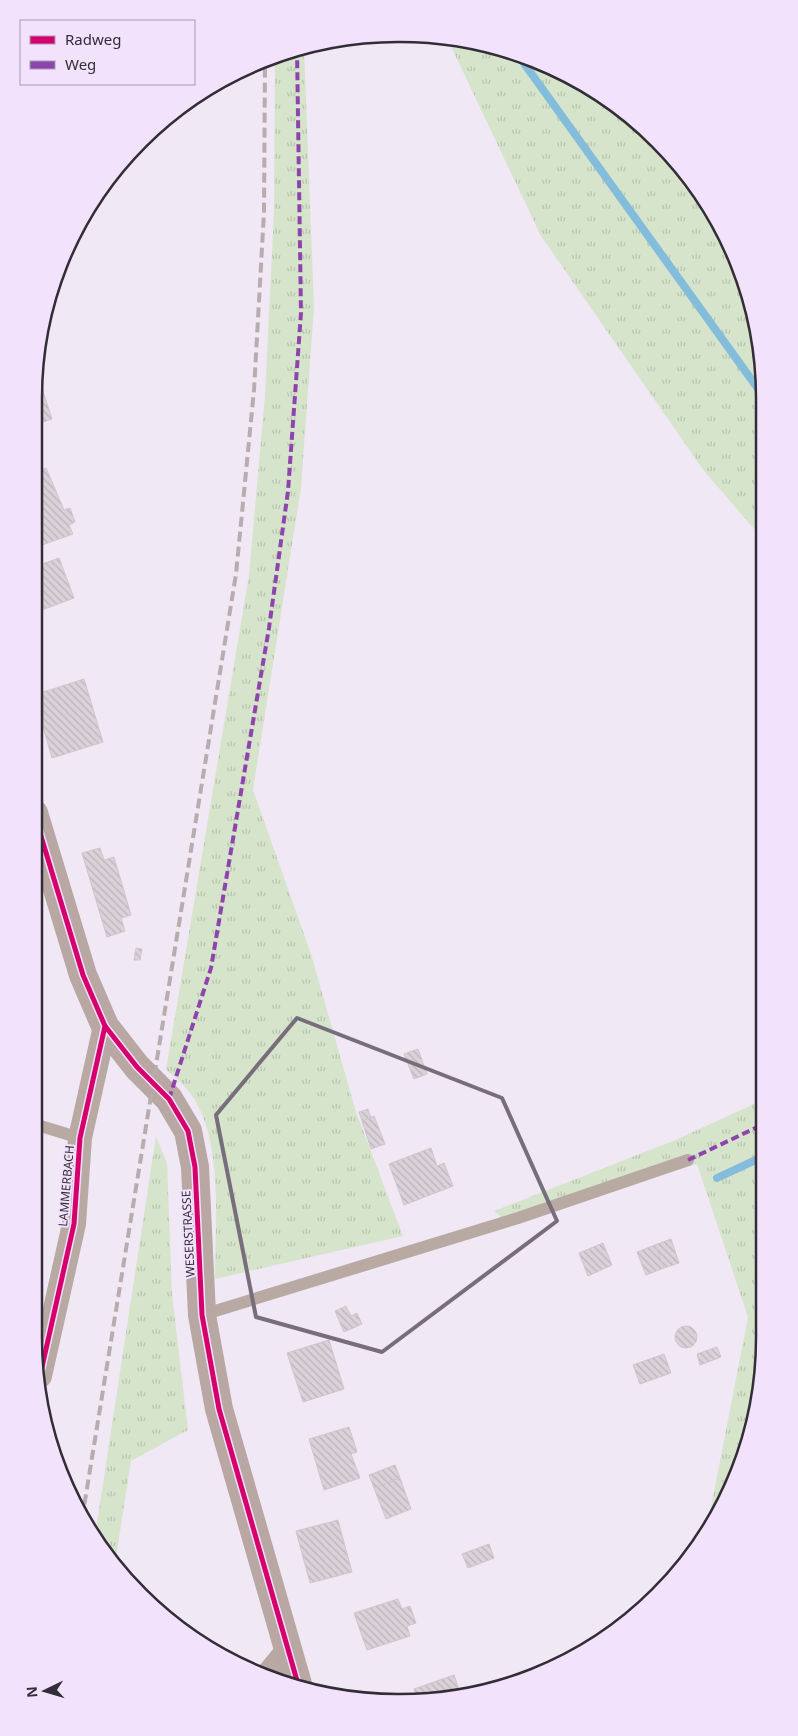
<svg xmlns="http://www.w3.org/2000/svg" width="798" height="1736" font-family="'Noto Sans',sans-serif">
<defs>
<pattern id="grass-tufts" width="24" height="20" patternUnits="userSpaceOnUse" patternTransform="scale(1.25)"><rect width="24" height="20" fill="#d6e4cc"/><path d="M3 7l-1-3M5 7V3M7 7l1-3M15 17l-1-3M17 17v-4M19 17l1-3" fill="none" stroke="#b8c4b0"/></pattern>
<pattern id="building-back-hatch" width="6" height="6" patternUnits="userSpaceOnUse" patternTransform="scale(1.25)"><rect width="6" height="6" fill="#dad1d9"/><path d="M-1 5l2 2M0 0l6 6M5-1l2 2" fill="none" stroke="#bcb4bb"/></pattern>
</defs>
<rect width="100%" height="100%" fill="#f1e8f5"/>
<!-- grass -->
<g fill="url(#grass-tufts)">
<polygon points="447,38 470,41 539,61 621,109 689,176 736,259 761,351 762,538 704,471 541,236"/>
<path d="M 304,48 L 314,307 L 301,488 L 253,790 L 311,954 L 356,1112 L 403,1236 L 215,1279 C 215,1224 225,1132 186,1088 C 181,1082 173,1076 166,1070 L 249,575 L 265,395 L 274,212 L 275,57 Z"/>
<polygon points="763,1097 764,1337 757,1409 737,1477 708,1523 748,1317 697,1164 505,1220 494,1211 673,1141 752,1105"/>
<polygon points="156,1136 167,1163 172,1294 188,1430 131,1461 115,1564 95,1536"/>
</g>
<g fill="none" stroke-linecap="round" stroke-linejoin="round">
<!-- stream -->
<g stroke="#84bddc" stroke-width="8">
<polyline points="518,55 761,393"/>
<polyline points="717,1178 764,1156"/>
</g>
</g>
<!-- building -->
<g fill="url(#building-back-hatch)" stroke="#cec5cd">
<polygon points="42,388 52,419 34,425 35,391"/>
<polygon points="46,468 64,510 70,508 75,522 69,525 73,534 39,546 34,532 34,473"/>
<polygon points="34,532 39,546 34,549"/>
<polygon points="59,558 74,598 34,613 34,567"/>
<polygon points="84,679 103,742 52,758 34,695"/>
<polygon points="100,848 104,860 114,857 131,915 121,918 125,931 107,937 82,853"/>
<polygon points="136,948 142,949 140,960 134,960"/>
<polygon points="418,1049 427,1074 414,1079 404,1054"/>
<polygon points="368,1109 371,1118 362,1121 359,1112"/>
<polygon points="374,1116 385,1144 371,1149 362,1121"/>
<polygon points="431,1148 437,1166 444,1163 453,1186 404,1205 389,1164"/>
<polygon points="34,1176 38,1221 34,1221"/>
<polygon points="671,1239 679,1263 664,1268 655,1245"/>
<polygon points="603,1243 612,1265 588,1276 579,1253"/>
<polygon points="655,1245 664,1268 646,1275 637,1252"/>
<polygon points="346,1306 351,1316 357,1313 362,1324 344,1332 335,1311"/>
<circle cx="686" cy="1337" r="11"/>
<polygon points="329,1340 344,1389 303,1402 287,1353"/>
<polygon points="717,1347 721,1357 700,1365 697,1354"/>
<polygon points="664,1354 671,1373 640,1384 633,1365"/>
<polygon points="349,1427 357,1452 351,1454 360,1478 324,1490 309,1439"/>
<polygon points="395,1465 400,1478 374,1488 369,1475"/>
<polygon points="400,1478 411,1509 386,1519 374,1488"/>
<polygon points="338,1520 352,1572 310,1583 296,1531"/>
<polygon points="489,1544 494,1558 468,1568 462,1554"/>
<polygon points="398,1599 402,1609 410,1606 416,1623 407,1626 410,1636 367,1650 354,1613"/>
<polygon points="454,1675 461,1696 447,1699 417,1698 414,1689"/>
</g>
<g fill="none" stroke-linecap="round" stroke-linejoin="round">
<!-- lane -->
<g stroke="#b9a9a3" stroke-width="12">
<polyline points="34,1124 80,1138"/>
<polyline points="202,1315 518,1218 688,1160"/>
</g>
<!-- street -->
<g stroke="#b9a9a3" stroke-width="24">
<polyline points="40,1376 74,1224 80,1138 105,1026"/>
<polyline points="269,1673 288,1650"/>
</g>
<!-- secondary -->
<polyline stroke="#b8a7a2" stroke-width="28" points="34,813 83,975 105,1026 137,1067 169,1099 188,1131 195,1167 202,1315 219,1409 298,1684"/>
<!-- rail -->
<polyline stroke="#b8acaf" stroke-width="4" stroke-dasharray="10 5" stroke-linecap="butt" points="82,1519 236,574 254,390 264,212 265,60"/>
<!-- quiet -->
<g stroke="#8e44ad" stroke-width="4" stroke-dasharray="8 4" stroke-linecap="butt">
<polyline points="169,1099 211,968 269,628 288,491 301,313 297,50"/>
<polyline points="688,1160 764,1124"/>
</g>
<!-- cycleway casing -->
<g stroke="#f2e2fb" stroke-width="8">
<g id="cycleway">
<polyline points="34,813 83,975 105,1026 137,1067 169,1099 188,1131 195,1167 202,1315 219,1409 298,1684"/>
<polyline points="40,1376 74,1224 80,1138 105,1026"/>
</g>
</g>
<!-- cycleway -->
<use href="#cycleway" stroke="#d6006c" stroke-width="5"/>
</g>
<!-- marked area -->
<path fill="none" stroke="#766e7a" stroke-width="4" stroke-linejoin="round" d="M 297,1018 L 502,1098 L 557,1221 L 382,1352 L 256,1317 L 216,1115 Z"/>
<g text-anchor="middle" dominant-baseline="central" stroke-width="4" stroke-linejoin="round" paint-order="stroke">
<!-- street labels -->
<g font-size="12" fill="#332d37" stroke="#f2e2fb">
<text transform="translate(66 1186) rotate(-85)">LAMMERBACH</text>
<text transform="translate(188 1234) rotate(-93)">WESERSTRASSE</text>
</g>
</g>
<!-- crop -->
<path d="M0 0H798V1736H0ZM398 42H400A356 356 0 0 1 756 398V1338A356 356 0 0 1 400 1694H398A356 356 0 0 1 42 1338V398A356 356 0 0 1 398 42Z" fill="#f2e2fb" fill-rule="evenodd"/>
<path fill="none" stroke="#332d37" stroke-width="2.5" d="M398 42H400A356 356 0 0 1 756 398V1338A356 356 0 0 1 400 1694H398A356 356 0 0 1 42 1338V398A356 356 0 0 1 398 42Z"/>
<!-- legend -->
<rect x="20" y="20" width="175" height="65" fill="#f2e2fb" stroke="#a69aad"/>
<rect x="30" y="36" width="25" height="8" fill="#d6006c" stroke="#a69aad"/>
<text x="65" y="45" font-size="15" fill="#332d37">Radweg</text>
<rect x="30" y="61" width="25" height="8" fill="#8e44ad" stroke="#a69aad"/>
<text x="65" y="70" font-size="15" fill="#332d37">Weg</text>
<!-- north arrow -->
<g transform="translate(45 1691) rotate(265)" stroke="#f2e2fb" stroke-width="4" paint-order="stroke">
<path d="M0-4L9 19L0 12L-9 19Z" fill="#332d37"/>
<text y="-8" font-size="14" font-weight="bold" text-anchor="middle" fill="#332d37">N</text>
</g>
</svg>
